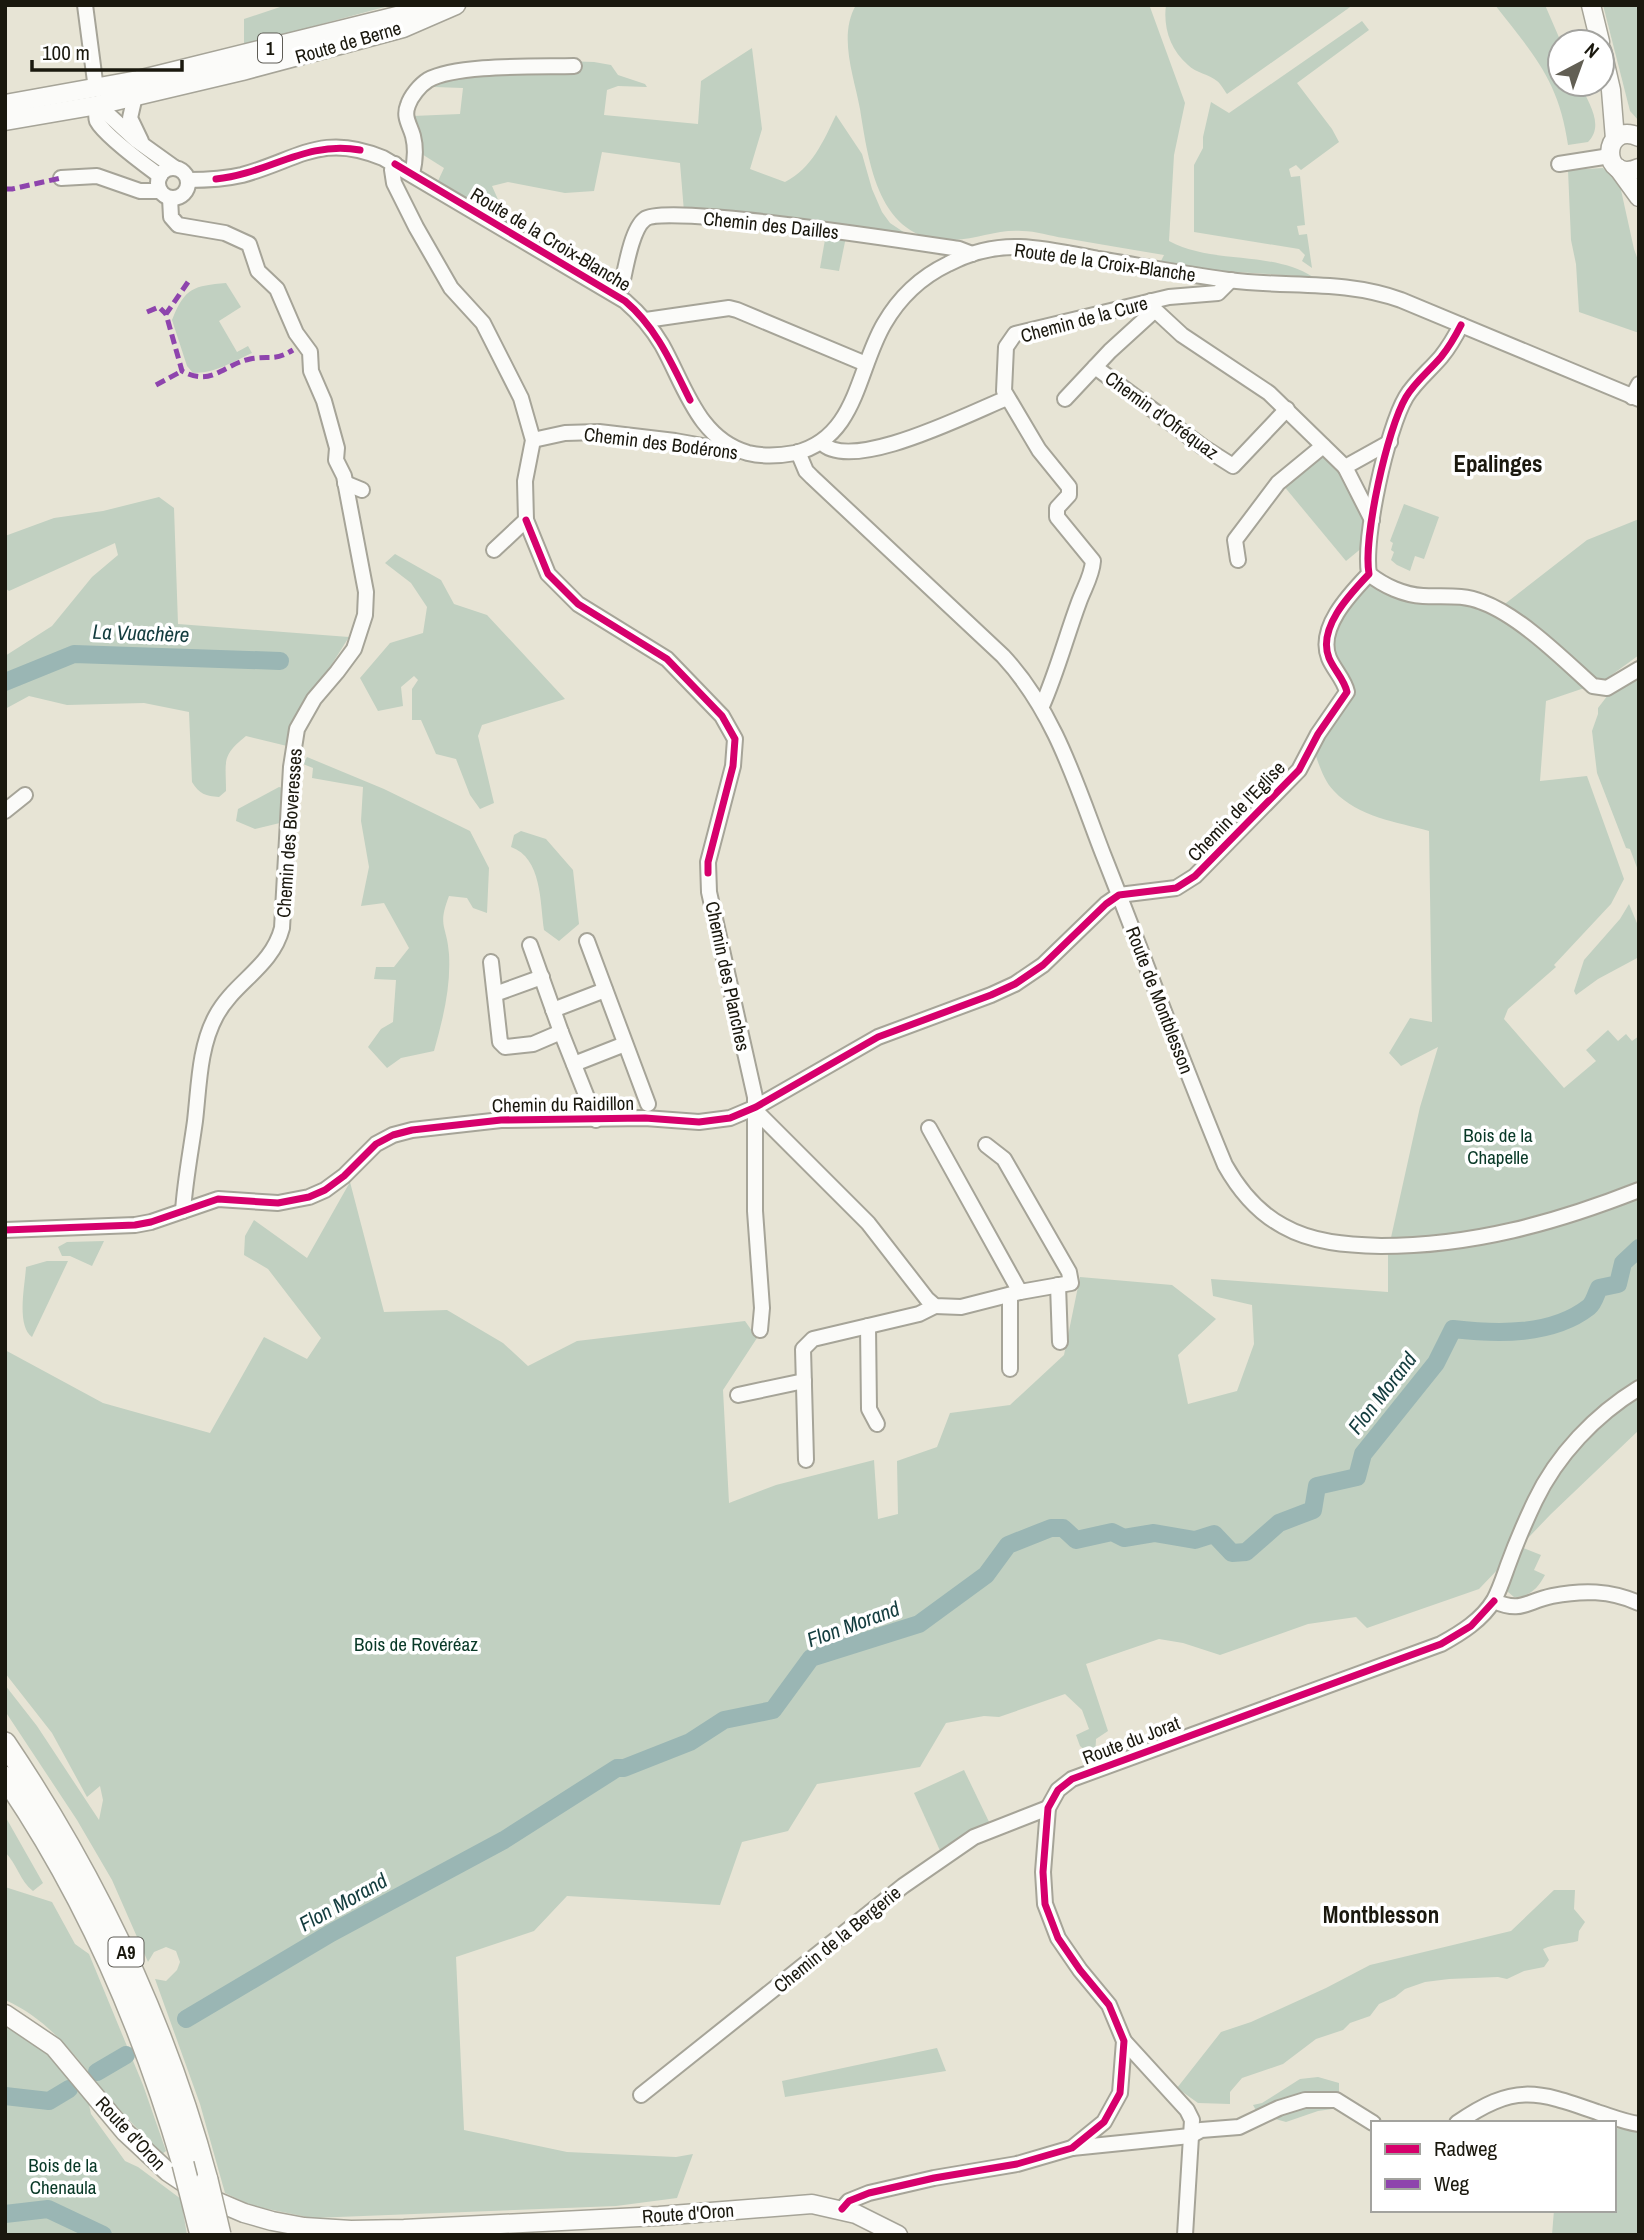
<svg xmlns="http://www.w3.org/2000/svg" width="1644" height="2240" font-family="'Archivo Narrow',sans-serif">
<rect width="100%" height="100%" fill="#e7e4d5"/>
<!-- green -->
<g fill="#c1d0c1">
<polygon points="286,5 392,5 244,45 244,19"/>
<path d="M 856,5 L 1145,5 L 1150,7 L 1185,103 L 1174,155 L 1169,241 C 1214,265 1270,250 1313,277 L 1220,271 L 1161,261 L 1164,255 C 1130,249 1097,244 1064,238 C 1050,236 1036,231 1022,231 C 999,229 977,239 954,240 C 879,244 869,165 860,109 C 854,76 838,36 856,5 Z"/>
<path d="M 1166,5 L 1353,5 L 1227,94 C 1224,90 1221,84 1217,81 C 1209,74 1196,73 1188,65 C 1170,50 1163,27 1166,5 Z"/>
<path d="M 1495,5 L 1545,5 L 1561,42 L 1560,84 L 1580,84 C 1588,102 1605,125 1588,142 L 1568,145 C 1559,80 1533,54 1495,5 Z"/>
<polygon points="1603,5 1639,5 1639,121 1630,111"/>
<polygon points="1362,21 1369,30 1297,83 1332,129 1339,142 1301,170 1296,165 1289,169 1291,177 1300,176 1305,225 1297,226 1299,235 1307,234 1312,268 1302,261 1305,255 1299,249 1194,232 1194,165 1203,148 1203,137 1211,102 1229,113"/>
<path d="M 752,48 L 762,129 L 750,169 L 785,182 C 812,168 823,142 836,115 L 862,154 L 872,189 L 882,212 L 890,223 L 908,235 L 684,212 L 680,163 L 602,152 L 594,191 L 565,193 L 508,182 L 492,186 L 508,222 L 438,181 L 444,168 L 417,151 L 413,116 L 460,114 L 463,88 L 434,87 L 431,71 L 533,60 L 594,62 L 611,65 L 618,75 L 645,84 L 647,87 L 618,86 L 607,90 L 604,115 L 698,124 L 701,81 Z"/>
<polygon points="1603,168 1619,181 1634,249 1639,263 1639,333 1579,312 1576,264 1571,240 1568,170"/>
<polygon points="826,234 846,237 839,271 820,268"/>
<path d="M 226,283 L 241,307 L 219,321 L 237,352 L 248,346 L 252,353 C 232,362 216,373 193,373 L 187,366 L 172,320 C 185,287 194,286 226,283 Z"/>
<polygon points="1324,454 1340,472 1364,513 1363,547 1346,561 1283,485"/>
<path d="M 159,497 L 174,508 L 178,624 L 349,637 L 296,721 L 287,746 L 246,736 C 221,756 226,761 226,791 L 219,797 C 206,796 199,794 192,782 L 189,712 L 144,703 L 67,705 L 29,696 L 5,709 L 5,656 L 52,626 L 92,577 L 118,555 L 115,543 L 9,591 L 5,588 L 5,536 L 54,518 L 103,511 Z"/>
<polygon points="1404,504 1439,517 1424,559 1415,556 1410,571 1397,565 1391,560 1394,552 1391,550 1393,543 1390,541"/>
<path d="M 1639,519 L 1639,655 L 1602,682 L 1546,701 L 1540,781 L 1587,776 L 1624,879 L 1611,904 L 1554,965 L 1556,967 L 1508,1009 L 1504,1019 L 1564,1088 L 1596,1061 L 1586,1050 L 1608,1030 L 1618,1041 L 1626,1034 L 1632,1041 L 1639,1036 L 1639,1430 L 1551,1514 L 1479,1589 L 1367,1628 L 1356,1617 L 1308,1624 L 1220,1655 L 1183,1643 L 1159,1639 L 1086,1664 L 1108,1731 L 1096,1739 L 1095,1759 L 1080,1746 L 1076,1735 L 1089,1729 L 1082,1710 L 1065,1694 L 999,1717 L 984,1716 L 946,1723 L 920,1767 L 817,1784 L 788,1831 L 742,1842 L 720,1905 L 567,1896 L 534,1931 L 456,1957 L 464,2130 L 567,2152 L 676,2157 L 693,2154 L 677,2198 L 616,2206 L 312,2218 L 253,2206 L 225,2193 L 200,2104 L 155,1979 L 166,1981 L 177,1970 L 180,1962 L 176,1951 L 166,1947 L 154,1952 L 148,1962 L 112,1880 L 77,1820 L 5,1711 L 5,1685 L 37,1726 L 99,1820 L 103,1800 L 100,1786 L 87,1797 L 52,1733 L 5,1673 L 5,1350 L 103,1403 L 210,1433 L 264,1337 L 307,1359 L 321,1338 L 268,1269 L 244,1255 L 245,1236 L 254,1220 L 307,1258 L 350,1182 L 384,1312 L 447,1310 L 503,1343 L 528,1366 L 577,1341 L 745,1321 L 757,1338 L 723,1390 L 729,1503 L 776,1485 L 874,1460 L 878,1519 L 898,1514 L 897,1461 L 937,1447 L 950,1413 L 1010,1405 L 1064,1355 L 1080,1277 L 1172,1285 L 1216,1319 L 1178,1355 L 1188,1404 L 1237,1391 L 1254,1344 L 1252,1305 L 1213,1296 L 1211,1279 L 1388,1292 L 1388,1251 L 1420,1107 L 1438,1047 L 1401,1066 L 1389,1053 L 1410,1018 L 1432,1022 L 1429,831 C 1397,822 1358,817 1334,791 C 1322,779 1317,758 1311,742 L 1350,689 L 1328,653 L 1327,629 L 1369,573 L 1394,589 L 1472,598 L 1501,611 L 1506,603 L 1587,540 Z"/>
<polygon points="395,554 441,580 454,604 487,615 565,699 482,725 478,736 494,803 480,809 470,795 456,759 436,754 421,720 412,720 412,689 418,680 414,676 401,687 403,706 378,711 360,678 390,643 423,633 427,607 411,583 385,563"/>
<polygon points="1639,676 1639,873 1630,849 1626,848 1597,773 1592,731 1598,714 1598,708 1608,695"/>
<path d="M 307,757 L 384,789 L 470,831 L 489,868 L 487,913 L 473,908 L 467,898 L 449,896 C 437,927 447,925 449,954 C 451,987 443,1019 434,1051 L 401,1058 L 387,1068 L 368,1047 L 381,1029 L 393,1022 L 396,980 L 374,979 L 376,967 L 394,967 L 409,948 L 384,903 L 361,906 L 369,867 L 361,821 L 363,787 L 312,778 L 313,768 L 303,764 Z"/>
<polygon points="279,787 286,789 284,822 255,829 236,821 238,809"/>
<path d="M 521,831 L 546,839 L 573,870 L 579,924 L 559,941 L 544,930 C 540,902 542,858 511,847 L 514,835 Z"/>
<polygon points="1629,904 1639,928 1639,957 1598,979 1576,995 1574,991 1584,960 1620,919"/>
<polygon points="104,1241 92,1266 70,1256 62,1256 58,1247 67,1242"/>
<path d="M 47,1261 L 68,1261 L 32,1337 C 16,1325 25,1286 26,1267 Z"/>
<path d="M 1521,1547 L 1541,1555 L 1534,1570 L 1545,1575 C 1538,1588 1530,1597 1514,1597 L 1508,1592 L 1507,1587 Z"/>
<polygon points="964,1770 991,1826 942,1855 914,1793"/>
<path d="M 5,1816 L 43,1883 L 33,1891 C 20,1881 17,1864 5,1852 Z"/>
<path d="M 5,1887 L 52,1902 L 75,1944 L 89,1954 L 143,2085 L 166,2151 L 162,2154 C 147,2138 131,2123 117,2107 C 83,2067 55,2022 5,2000 Z"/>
<path d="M 1554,1890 L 1575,1890 L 1574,1909 L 1585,1922 L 1579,1931 L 1578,1941 C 1565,1945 1557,1943 1543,1949 L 1549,1960 L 1544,1967 L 1524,1971 L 1507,1979 L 1498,1977 L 1449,1979 L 1425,1982 L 1405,1989 L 1395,1997 L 1379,2004 L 1370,2016 L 1350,2023 L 1343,2030 L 1316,2039 L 1283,2064 L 1242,2078 L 1230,2092 L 1230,2104 L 1198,2103 L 1177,2088 L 1221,2032 L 1251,2022 L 1326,1988 L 1370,1965 L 1511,1931 Z"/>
<polygon points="5,2026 34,2043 65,2071 88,2100 91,2114 125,2161 138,2167 181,2199 187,2235 5,2235"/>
<polygon points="937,2048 946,2071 785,2097 782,2081"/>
<polygon points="1318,2077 1339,2083 1339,2108 1318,2111 1286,2122 1258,2114 1253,2105 1262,2103 1300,2079"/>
<polygon points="1614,2128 1639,2131 1639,2235 1552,2235 1554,2210 1614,2210"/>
</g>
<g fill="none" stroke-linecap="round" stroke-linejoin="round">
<!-- river -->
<g stroke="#9ab6b4" stroke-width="18">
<polyline points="5,682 74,654 280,661"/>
<path d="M 186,2019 L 331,1933 L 504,1840 L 617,1768 L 624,1768 L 690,1742 L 724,1720 L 773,1710 L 811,1658 L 919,1624 L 986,1575 L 1008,1545 L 1051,1528 L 1063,1528 L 1076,1540 L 1112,1532 L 1124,1538 L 1154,1533 L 1195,1540 L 1214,1534 L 1232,1553 L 1246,1552 L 1279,1523 L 1313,1510 L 1317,1486 L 1357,1477 L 1363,1454 L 1436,1363 L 1453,1329 C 1497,1334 1552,1336 1589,1307 C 1594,1303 1596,1294 1599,1288 L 1618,1284 L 1623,1263 L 1639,1248"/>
<polyline points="97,2072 126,2055"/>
<polyline points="5,2096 49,2101 69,2089"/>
<polyline points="5,2214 48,2209 103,2235"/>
</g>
<!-- minor casing -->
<g stroke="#a6a498" stroke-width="18">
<g id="minor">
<polyline points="85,5 96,89"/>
<polyline points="135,96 130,118 141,141"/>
<path d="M 98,105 C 97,110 95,115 97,121 C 105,136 145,165 160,176"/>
<polyline points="98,105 136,140 175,168"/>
<polyline points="395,164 392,170 394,183 416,227 451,288 483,323 521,398 533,440 525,481 526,520 548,574 578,604 667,659 722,716 735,739 733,766 708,862 709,892 755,1097 755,1211 762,1308 760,1330"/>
<polyline points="1559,164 1610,156"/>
<circle cx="173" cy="183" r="15"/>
<path d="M 412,174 C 415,162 416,148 413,136 C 410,125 403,117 408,105 C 411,96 420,85 428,80 C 457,64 538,67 574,66"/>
<polyline points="61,178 97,176 140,191 160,191"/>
<path d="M 188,180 C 206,180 225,179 242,175 C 298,160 321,132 383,158 L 625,301 C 640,314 652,328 662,345 C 685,386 698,439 748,453 C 764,457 779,456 795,453 C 857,438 857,370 884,324 C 899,298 921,277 948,264 C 971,252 994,246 1020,247 C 1046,248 1072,254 1098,259 C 1141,266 1185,274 1228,280 C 1288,288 1342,279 1401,300 L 1639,399"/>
<path d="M 170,198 L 171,217 L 178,225 L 225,233 L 249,244 L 258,271 L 277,289 L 296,333 L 310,352 L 311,371 L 324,401 L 337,448 L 336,460 L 344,476 L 366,592 L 365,615 L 354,649 L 337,672 L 314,699 L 297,729 L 291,767 L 282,928 C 272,967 234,982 216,1016 C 199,1047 199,1087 195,1121 C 191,1150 185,1181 183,1211"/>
<path d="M 621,289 C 625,272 631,229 645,219 C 665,203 919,243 959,249 L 972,254"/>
<polyline points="1151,301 1155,310 1182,335 1269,393 1345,467 1390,442"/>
<polyline points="646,320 729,308 737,310 866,364"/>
<polyline points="1095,367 1203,447 1233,466 1287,409"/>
<polyline points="1632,397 1639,384"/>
<polyline points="1065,399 1110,351 1155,310"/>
<polyline points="533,440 565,433 599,432 675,441 736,452"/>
<path d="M 821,442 C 850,475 972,412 1007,398"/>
<path d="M 798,452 L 806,471 L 812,477 L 1003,656 C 1055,712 1076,784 1103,854 C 1144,957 1182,1062 1225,1165 C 1239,1190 1257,1212 1283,1226 C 1313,1243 1347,1245 1381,1246 C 1472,1246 1555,1223 1639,1190"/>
<polyline points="1345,467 1372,520"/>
<polyline points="345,483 362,490"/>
<polyline points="494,550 526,520"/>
<polyline points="1238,560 1235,540 1278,483 1323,446"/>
<path d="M 1369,574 C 1384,586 1404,595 1423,596 C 1443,597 1463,594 1482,602 C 1520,616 1563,659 1593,686 L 1607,688 L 1639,669"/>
<path d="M 1042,706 C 1057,672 1066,637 1079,602 C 1084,588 1092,576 1093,561 L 1057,517 L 1057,508 L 1069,495 L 1069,487 L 1039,450 L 1004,391 L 1006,347 L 1015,334 L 1169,297 L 1218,293 L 1231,280"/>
<polyline points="5,811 25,795"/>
<polyline points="587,941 648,1104"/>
<polyline points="530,945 561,1032 596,1120"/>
<polyline points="491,962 500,1042 505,1047 533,1044 561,1032"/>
<polyline points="495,994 542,977"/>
<polyline points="553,1010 605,990"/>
<polyline points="574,1064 625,1044"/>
<polyline points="756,1111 868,1223 927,1299 935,1306 961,1307 1020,1292 1071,1283 1069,1272 1004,1159 986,1145"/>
<polyline points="929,1128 1020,1292"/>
<path d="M 5,1230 L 135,1225 L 151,1222 L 218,1199 L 278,1203 L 309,1197 L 325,1190 L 344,1176 L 376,1144 L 393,1135 L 412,1130 L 501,1120 L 645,1118 L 699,1122 L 730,1118 L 756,1107 L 878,1037 L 991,995 L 1015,984 L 1043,965 L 1106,904 L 1119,895 L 1176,888 L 1195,876 L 1299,770 L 1318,734 L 1347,692 C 1344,679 1334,670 1329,658 C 1317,628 1350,594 1369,574 C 1363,538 1387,429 1406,397 C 1415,382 1429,371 1441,357 C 1449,347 1455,337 1461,325"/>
<polyline points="1058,1285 1060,1342"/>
<polyline points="1010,1295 1010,1369"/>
<polyline points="868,1326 869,1409 877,1424"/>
<polyline points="738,1395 804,1381"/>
<polyline points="806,1460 803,1349 813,1339 919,1314 935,1306"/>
<path d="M 1494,1601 C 1521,1613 1525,1602 1552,1596 C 1582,1590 1610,1590 1639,1603"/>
<polyline points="1124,2041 1187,2110 1192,2120 1185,2235"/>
<polyline points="641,2095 903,1886 974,1837 1048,1808"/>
<path d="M 1457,2123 C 1514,2084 1535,2090 1597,2112 C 1610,2116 1624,2122 1639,2124"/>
<polyline points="1072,2148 1190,2136 1201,2130 1239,2127 1279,2108 1305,2100 1336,2100 1373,2123"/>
<path d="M 842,2209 L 849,2201 L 869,2193 L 934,2178 L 1017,2164 L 1072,2148 L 1104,2122 L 1120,2093 L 1124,2041 L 1109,2005 L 1080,1970 L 1058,1938 L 1045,1904 L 1043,1872 L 1048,1808 L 1058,1790 L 1072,1779 L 1441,1644 C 1461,1633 1482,1620 1494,1600 C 1500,1589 1504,1576 1508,1565 C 1516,1543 1525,1522 1535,1501 C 1557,1455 1595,1415 1639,1388"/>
</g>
</g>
<!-- major casing -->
<g stroke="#a6a498" stroke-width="21">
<g id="major">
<polyline points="1591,5 1600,42"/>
<polyline points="1602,51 1611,90 1615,139"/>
<polyline points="5,104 138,80 401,15 425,12"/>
<polyline points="5,121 98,105 242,71 403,28 456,5"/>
<path d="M 1639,137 C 1601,120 1600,185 1639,168"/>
<polyline points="1618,168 1639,197"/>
<polyline points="5,2014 54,2047 125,2132 168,2172 204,2196 244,2213 272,2221 304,2227 351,2230 404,2229 659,2216 812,2204 856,2214 898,2235"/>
</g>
</g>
<!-- highway casing -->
<g stroke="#a6a498" stroke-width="24">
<g id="highway">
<path d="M 5,1743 C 96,1878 165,2023 207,2180"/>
<path d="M 5,1777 C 86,1895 143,2027 183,2164"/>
</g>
</g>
<!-- minor -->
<use href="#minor" stroke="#fbfbf9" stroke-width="14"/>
<!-- major -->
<use href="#major" stroke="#fbfbf9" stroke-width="18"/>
<!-- highway -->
<use href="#highway" stroke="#fbfbf9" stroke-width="21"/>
<!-- highway-bridge casing -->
<g stroke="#a6a498" stroke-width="24" stroke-linecap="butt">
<g id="highway-bridge">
<polyline points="183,2164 201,2235"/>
<polyline points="207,2180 220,2235"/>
</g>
</g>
<!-- highway-bridge -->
<use href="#highway-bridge" stroke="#fbfbf9" stroke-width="21"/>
<!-- quiet -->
<g stroke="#8e44ad" stroke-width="5" stroke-dasharray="10 5" stroke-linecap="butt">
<polyline points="5,189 12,189 61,178"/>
<path d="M 188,282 L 166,314 L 182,371 C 212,387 222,365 250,359 C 270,355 273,362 293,350"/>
<polyline points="147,312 159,307 166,314"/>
<polyline points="156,385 182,371"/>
</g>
<!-- cycleway casing -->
<g stroke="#fff" stroke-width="11">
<g id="cycleway">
<path d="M 395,164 L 625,301 C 656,327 672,364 690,400"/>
<path d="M 216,179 C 268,174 306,140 360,150"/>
<polyline points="526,520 548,574 578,604 667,659 722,716 735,739 733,766 708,862 708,873"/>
<path d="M 5,1230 L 135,1225 L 151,1222 L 218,1199 L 278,1203 L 309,1197 L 325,1190 L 344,1176 L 376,1144 L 393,1135 L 412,1130 L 501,1120 L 645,1118 L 699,1122 L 730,1118 L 756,1107 L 878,1037 L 991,995 L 1015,984 L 1043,965 L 1106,904 L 1119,895 L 1176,888 L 1195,876 L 1299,770 L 1318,734 L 1347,692 C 1344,679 1334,670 1329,658 C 1317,628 1350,594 1369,574 C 1363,538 1387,429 1406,397 C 1415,382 1429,371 1441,357 C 1449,347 1455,337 1461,325"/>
<polyline points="842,2209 849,2201 869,2193 934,2178 1017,2164 1072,2148 1104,2122 1120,2093 1124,2041 1109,2005 1080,1970 1058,1938 1045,1904 1043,1872 1048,1808 1058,1790 1072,1779 1441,1644 1471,1626 1494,1601"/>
</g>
</g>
<!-- cycleway -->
<use href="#cycleway" stroke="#d6006c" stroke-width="7"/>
</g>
<g text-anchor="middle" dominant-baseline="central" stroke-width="7" stroke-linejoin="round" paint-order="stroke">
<!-- shield labels -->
<g fill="#fff" stroke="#5f5d56" stroke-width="2">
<rect x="258" y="33.5" width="24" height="29" rx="5"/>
<rect x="108.5" y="1937.5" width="35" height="29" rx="5"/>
</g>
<g font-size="18" font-weight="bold" fill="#1a180e">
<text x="270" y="48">1</text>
<text x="126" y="1952">A9</text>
</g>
<!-- street labels -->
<g font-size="19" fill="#1a180e" stroke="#fff">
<text transform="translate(348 42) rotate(-16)">Route de Berne</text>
<text transform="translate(771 225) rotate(6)">Chemin des Dailles</text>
<text transform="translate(551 239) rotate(31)">Route de la Croix-Blanche</text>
<text transform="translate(1105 262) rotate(8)">Route de la Croix-Blanche</text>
<text transform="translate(1084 319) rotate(-15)">Chemin de la Cure</text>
<text transform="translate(1162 415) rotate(36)">Chemin d'Ofréquaz</text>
<text transform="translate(661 443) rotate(7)">Chemin des Bodérons</text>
<text transform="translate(1236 811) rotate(-46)">Chemin de l'Eglise</text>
<text transform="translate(289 833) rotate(-86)">Chemin des Boveresses</text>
<text transform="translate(728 976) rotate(78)">Chemin des Planches</text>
<text transform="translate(1160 1000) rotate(69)">Route de Montblesson</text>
<text transform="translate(563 1104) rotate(-1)">Chemin du Raidillon</text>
<text transform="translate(1131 1740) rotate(-21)">Route du Jorat</text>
<text transform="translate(837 1939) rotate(-39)">Chemin de la Bergerie</text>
<text transform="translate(131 2133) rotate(47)">Route d'Oron</text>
<text transform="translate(688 2213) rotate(-4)">Route d'Oron</text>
</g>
<!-- park labels -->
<g font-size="19" fill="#093927" stroke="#fff">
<text x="1498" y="1135">Bois de la<tspan x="1498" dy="22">Chapelle</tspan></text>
<text x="416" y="1644">Bois de Rovéréaz</text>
<text x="63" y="2165">Bois de la<tspan x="63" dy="22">Chenaula</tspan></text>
</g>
<!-- water labels -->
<g font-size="21" font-style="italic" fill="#133c3e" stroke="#fff">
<text transform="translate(141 633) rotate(2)">La Vuachère</text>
<text transform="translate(1382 1393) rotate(-52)">Flon Morand</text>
<text transform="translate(853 1624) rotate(-20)">Flon Morand</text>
<text transform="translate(343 1902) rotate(-29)">Flon Morand</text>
</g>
<!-- quarter labels -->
<g font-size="23" font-weight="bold" fill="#1a180e" stroke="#fff">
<text x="1498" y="463">Epalinges</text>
<text x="1381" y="1914">Montblesson</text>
</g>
</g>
<!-- border -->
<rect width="1644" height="2240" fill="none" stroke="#1a180e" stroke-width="14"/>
<!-- legend -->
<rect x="1371" y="2121" width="245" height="91" fill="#ffffff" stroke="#a3a39f" stroke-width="2"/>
<rect x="1385" y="2144" width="35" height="10" fill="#d6006c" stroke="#a3a39f" stroke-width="2"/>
<text x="1434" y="2156" font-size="21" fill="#1a180e">Radweg</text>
<rect x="1385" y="2179" width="35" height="10" fill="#8e44ad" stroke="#a3a39f" stroke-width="2"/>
<text x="1434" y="2191" font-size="21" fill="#1a180e">Weg</text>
<!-- north arrow -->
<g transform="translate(1581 63) rotate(41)"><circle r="33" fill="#ffffff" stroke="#a3a39f" stroke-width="2"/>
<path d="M0-5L12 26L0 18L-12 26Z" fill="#625f54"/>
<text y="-10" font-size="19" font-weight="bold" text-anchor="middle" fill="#1a180e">N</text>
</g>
<!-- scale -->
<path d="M32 60v10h150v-10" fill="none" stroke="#1a180e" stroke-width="3.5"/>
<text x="42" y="60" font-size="21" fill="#1a180e" stroke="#ffffff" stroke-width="5" paint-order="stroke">100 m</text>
</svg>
